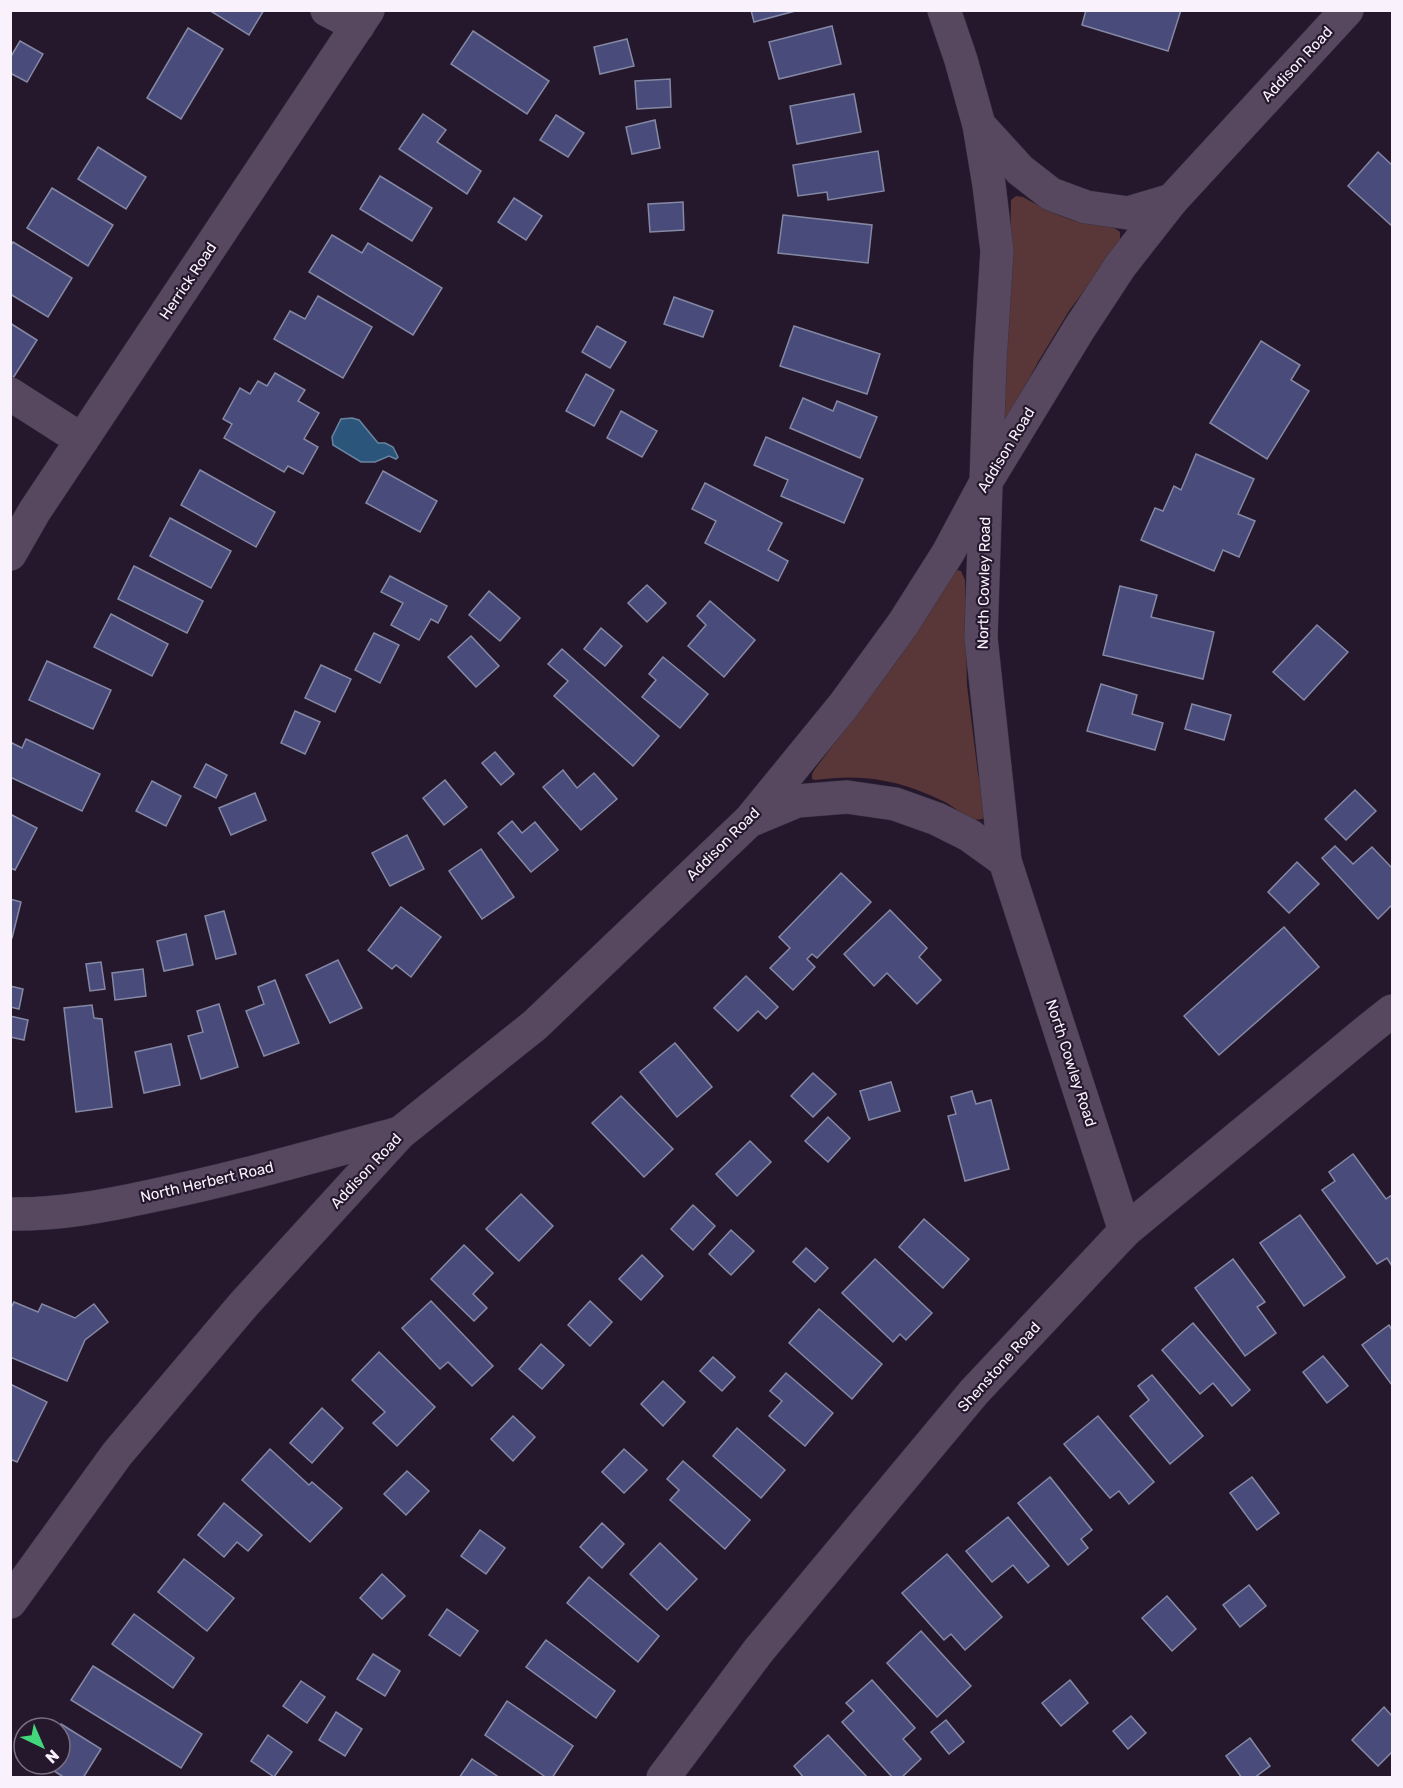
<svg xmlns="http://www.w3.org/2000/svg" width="1403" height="1788" font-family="Rubik,sans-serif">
<rect width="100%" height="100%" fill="#25182d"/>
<!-- green -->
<g fill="#593638">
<path d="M 1016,196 L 1023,197 C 1043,208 1065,220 1089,224 C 1100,226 1112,224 1120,232 L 1120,242 L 1069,311 L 1038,362 L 1011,413 L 1006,419 L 1003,419 L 1004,376 L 1009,328 L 1011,200 Z"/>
<path d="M 957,570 L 961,571 L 965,580 L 967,685 L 978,774 L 987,814 C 979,830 955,807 945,802 C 900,780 864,773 815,780 L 812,779 L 812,774 L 815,769 C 863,706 913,644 952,574 Z"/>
</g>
<!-- water -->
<polygon fill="#2b557a" stroke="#6984a1" stroke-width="1.5" points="352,418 359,420 378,443 385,443 393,447 398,457 396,459 389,456 375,462 361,462 333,445 332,437 341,419"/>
<!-- building -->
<g fill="#494c7b" stroke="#8588a4" stroke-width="1.5">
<polygon points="209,10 264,10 249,35"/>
<polygon points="751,10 799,10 754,22"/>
<polygon points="1086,10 1181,10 1168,51 1082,25"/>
<polygon points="832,26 841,64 779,79 769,42"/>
<polygon points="188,28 223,49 181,119 147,98"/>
<polygon points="473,31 549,81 527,114 451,64"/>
<polygon points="627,39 634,66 600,74 594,47"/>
<polygon points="20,41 43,54 27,82 10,73 10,58"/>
<polygon points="670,79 671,107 637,109 635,81"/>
<polygon points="854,94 861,132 797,144 790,106"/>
<polygon points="423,114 446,130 437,142 481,171 467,194 399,149"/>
<polygon points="556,115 584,133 568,157 540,140"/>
<polygon points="655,120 660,148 632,154 626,127"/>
<polygon points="98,147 146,177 126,209 78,179"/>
<polygon points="878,151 884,191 828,200 827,192 798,196 793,165"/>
<polygon points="1378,152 1392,165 1392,226 1348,186"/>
<polygon points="380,176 432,208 412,241 360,209"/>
<polygon points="52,188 113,225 88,266 27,228"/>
<polygon points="514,198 542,216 526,240 498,222"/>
<polygon points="683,202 684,230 650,232 648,204"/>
<polygon points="783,215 872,225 868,263 778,253"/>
<polygon points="332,235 362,253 368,243 442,288 413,335 309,272"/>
<polygon points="13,242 72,278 48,317 10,294 10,247"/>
<polygon points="318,296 372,327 343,378 274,339 290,311 305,319"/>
<polygon points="674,297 713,311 703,337 664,324"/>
<polygon points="10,323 37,340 13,378 10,377"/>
<polygon points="597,326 626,342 610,368 582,352"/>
<polygon points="794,326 880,354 867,394 780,366"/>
<polygon points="1261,341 1300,365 1291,380 1309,391 1267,459 1210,423"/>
<polygon points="275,373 305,390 298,401 319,413 304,439 318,447 303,474 288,466 284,472 224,438 232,424 223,419 240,388 250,394 258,381 267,386"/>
<polygon points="586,374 614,390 594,426 566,411"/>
<polygon points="803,398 833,411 837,401 877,417 860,458 790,428"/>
<polygon points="621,411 657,431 642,457 607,438"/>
<polygon points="766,437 863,479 844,523 781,496 788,480 754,465"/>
<polygon points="1196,454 1254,479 1238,514 1255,521 1239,557 1223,550 1214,571 1141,540 1155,508 1163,511 1174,486 1181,490"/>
<polygon points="200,470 275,512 256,547 181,505"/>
<polygon points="383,471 437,501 420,532 366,503"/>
<polygon points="705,483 782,523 768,550 788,561 778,581 705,543 716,521 692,509"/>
<polygon points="170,518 231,551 211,588 150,556"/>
<polygon points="134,566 203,601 187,633 118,599"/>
<polygon points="390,576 447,606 438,623 431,619 419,640 391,625 403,603 381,592"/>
<polygon points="647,585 666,603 647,622 628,603"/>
<polygon points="1120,586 1157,595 1151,617 1214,632 1203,679 1103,655"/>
<polygon points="489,591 520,618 500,641 469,615"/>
<polygon points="710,601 755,640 724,677 688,646 706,625 697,616"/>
<polygon points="111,614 168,644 152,676 94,647"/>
<polygon points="1317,625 1348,652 1304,700 1273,672"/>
<polygon points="601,628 622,646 605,666 584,649"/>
<polygon points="374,633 399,645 380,683 355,670"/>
<polygon points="471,636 499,666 476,687 448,657"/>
<polygon points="562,649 659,736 633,766 554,696 568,681 548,664"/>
<polygon points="663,657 708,694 680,728 642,697 656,680 649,674"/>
<polygon points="47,661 111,690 93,729 29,700"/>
<polygon points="321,665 351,679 335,712 305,698"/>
<polygon points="1101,684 1137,695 1132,714 1163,723 1155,750 1087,731"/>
<polygon points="1192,704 1231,715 1224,740 1185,729"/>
<polygon points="295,711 320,722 305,754 281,743"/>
<polygon points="26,739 100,774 82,811 10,777 10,742 22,748"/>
<polygon points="495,752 514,774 501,785 482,763"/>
<polygon points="206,764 227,775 216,798 194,787"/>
<polygon points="563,770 577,788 594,773 617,799 581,830 543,787"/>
<polygon points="445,780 467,807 444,825 423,798"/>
<polygon points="152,781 181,796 166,826 136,811"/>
<polygon points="1355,790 1376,811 1346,840 1325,819"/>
<polygon points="255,793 266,820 231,835 219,808"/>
<polygon points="10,814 37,828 15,870 10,868"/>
<polygon points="512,821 522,833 535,822 558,850 531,872 498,833"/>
<polygon points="407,835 424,869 390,886 372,853"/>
<polygon points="1335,846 1353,864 1372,847 1392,868 1392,905 1378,919 1322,858"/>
<polygon points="481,849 514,897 482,919 449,871"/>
<polygon points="1297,862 1319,884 1289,913 1268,892"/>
<polygon points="841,873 871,902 817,958 812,954 807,959 815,967 793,990 770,968 790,948 779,937"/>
<polygon points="10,899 21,902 12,938 10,938"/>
<polygon points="401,907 441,937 411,977 396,965 392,969 368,950"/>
<polygon points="890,910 927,948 919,957 941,980 917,1004 887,973 874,986 844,954"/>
<polygon points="224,911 236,954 216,959 205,916"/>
<polygon points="1284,927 1319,967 1219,1055 1184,1016"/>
<polygon points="186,934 193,965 164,971 157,941"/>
<polygon points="338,960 362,1008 330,1023 306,975"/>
<polygon points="101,962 105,989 90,991 86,964"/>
<polygon points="143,969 146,996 115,1000 112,973"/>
<polygon points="746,976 778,1007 766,1019 758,1011 738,1031 714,1008"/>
<polygon points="275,980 299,1043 264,1056 246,1011 264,1004 258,987"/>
<polygon points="10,986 23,989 19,1009 10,1007"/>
<polygon points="219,1004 238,1067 201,1079 188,1036 203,1032 197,1011"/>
<polygon points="92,1005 94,1018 102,1019 112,1107 76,1112 64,1008"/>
<polygon points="10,1016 28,1020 24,1040 10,1037"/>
<polygon points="675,1043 712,1087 677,1117 640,1072"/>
<polygon points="171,1044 180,1085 144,1093 135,1052"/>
<polygon points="813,1073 836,1094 813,1117 791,1096"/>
<polygon points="891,1082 900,1111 869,1120 860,1091"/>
<polygon points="972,1091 976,1104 991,1100 1009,1169 965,1181 948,1116 956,1114 951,1097"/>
<polygon points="621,1096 673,1149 644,1177 592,1123"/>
<polygon points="828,1117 850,1138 828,1162 805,1141"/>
<polygon points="750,1141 771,1162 737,1196 716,1174"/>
<polygon points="1353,1154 1386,1199 1392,1195 1392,1266 1387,1258 1377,1264 1322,1190 1335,1181 1329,1172"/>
<polygon points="521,1194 553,1226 519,1261 486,1229"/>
<polygon points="693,1205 715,1226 693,1250 671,1229"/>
<polygon points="1300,1215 1345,1277 1304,1306 1260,1243"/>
<polygon points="924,1219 969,1259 943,1288 899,1247"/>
<polygon points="731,1230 754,1251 731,1275 709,1254"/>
<polygon points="464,1245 493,1273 473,1294 487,1308 474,1321 431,1279"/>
<polygon points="806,1248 828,1268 815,1282 793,1262"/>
<polygon points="642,1255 663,1276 641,1300 619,1279"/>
<polygon points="875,1259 932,1313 906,1340 900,1334 893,1342 842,1293"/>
<polygon points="1233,1259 1265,1302 1257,1307 1276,1333 1245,1356 1195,1288"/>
<polygon points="431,1301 493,1366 472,1386 448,1362 440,1369 402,1328"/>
<polygon points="590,1301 612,1322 590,1346 568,1325"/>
<polygon points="14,1302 38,1312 42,1304 75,1318 94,1304 108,1322 85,1340 67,1381 10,1357 10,1310"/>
<polygon points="819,1309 882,1364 852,1399 789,1343"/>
<polygon points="1193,1323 1250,1390 1232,1406 1213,1383 1200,1394 1162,1350"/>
<polygon points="1389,1325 1392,1330 1392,1385 1362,1345"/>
<polygon points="541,1344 564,1365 542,1389 519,1369"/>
<polygon points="379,1352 435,1407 397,1446 373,1423 385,1412 352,1380"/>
<polygon points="1323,1356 1348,1386 1327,1403 1303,1372"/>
<polygon points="713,1357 735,1377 722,1391 700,1371"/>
<polygon points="786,1373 833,1413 805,1446 769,1416 782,1401 770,1391"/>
<polygon points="1152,1375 1203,1436 1170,1464 1130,1416 1149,1400 1138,1386"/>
<polygon points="663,1381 685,1402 663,1426 641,1404"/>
<polygon points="10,1384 47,1402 17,1462 10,1459"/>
<polygon points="322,1408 343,1428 312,1463 290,1443"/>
<polygon points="513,1416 535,1437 513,1461 491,1439"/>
<polygon points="1098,1416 1154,1482 1129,1504 1119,1491 1110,1498 1064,1444"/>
<polygon points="737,1428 785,1470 761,1498 713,1456"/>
<polygon points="270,1449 309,1485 312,1482 342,1508 310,1542 242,1480"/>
<polygon points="624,1449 647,1470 624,1493 602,1472"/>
<polygon points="683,1461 750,1520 725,1549 670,1500 679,1490 667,1479"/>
<polygon points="407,1471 429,1491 406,1515 384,1494"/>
<polygon points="1050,1477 1092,1530 1081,1539 1088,1548 1068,1565 1018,1503"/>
<polygon points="1252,1477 1279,1513 1257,1530 1230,1493"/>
<polygon points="224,1503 262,1535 248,1551 237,1542 224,1557 198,1535"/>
<polygon points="1008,1517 1049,1566 1028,1583 1013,1565 992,1582 966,1551"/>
<polygon points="602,1523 624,1544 602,1568 580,1547"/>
<polygon points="480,1530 505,1548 486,1574 461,1556"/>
<polygon points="660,1543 697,1579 667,1610 630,1574"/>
<polygon points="947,1554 1002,1617 965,1650 951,1634 944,1640 902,1593"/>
<polygon points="184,1559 234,1598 207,1631 158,1592"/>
<polygon points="382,1574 405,1596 382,1619 360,1598"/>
<polygon points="589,1577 659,1636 638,1662 567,1603"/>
<polygon points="1249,1585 1266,1606 1240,1627 1223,1605"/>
<polygon points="1167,1596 1196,1629 1172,1651 1142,1618"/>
<polygon points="447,1609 478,1631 460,1656 429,1635"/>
<polygon points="134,1614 194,1658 173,1688 112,1644"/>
<polygon points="921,1631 971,1686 937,1717 887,1663"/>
<polygon points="546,1640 615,1691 596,1718 526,1667"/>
<polygon points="373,1654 400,1671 385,1696 357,1679"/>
<polygon points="93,1666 202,1734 181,1768 71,1700"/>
<polygon points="872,1680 915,1728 903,1739 921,1759 901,1778 893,1778 842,1722 854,1711 846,1703"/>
<polygon points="1070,1680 1088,1703 1061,1726 1042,1703"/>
<polygon points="301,1681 325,1697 307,1723 283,1706"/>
<polygon points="507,1701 573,1746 552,1778 547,1778 485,1735"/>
<polygon points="1384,1707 1392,1716 1392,1752 1378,1766 1352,1740"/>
<polygon points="336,1712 362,1729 345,1756 319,1740"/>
<polygon points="1131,1716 1146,1733 1128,1749 1113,1731"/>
<polygon points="946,1720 964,1742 949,1754 931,1732"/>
<polygon points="61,1724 101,1749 83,1778 65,1778 43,1764 60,1764 60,1728 58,1728"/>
<polygon points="268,1735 292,1752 274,1777 251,1761"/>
<polygon points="828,1735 868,1778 804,1778 794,1766"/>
<polygon points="1250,1738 1270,1766 1254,1778 1242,1778 1226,1756"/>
<polygon points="472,1759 500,1778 459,1778"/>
</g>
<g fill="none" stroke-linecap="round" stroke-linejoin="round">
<!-- minor casing -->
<g stroke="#3d3443" stroke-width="34">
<g id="minor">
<polyline points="327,10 358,26"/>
<polyline points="944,10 961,60 979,125 989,185 997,251 990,361 981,638 1005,861 1125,1231"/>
<polyline points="979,125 1020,170 1051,194 1086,207 1128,213 1172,200"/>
<polyline points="10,394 82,440"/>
<polyline points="10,554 34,512 368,10"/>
<polyline points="754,819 797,801 847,797 895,804 937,819 969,835 1005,861"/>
<path d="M 10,1214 C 57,1215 105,1206 151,1196 C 235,1179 317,1155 400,1133"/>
<polyline points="10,1602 117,1454 244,1304 400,1133 535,1025 750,820 844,705 903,624 948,553 986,482 1079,329 1121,265 1172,200 1347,10"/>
<polyline points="663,1778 759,1650 974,1392 1125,1231 1368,1030 1392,1011"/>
</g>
</g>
<!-- minor -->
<use href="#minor" stroke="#574860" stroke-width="33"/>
</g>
<g text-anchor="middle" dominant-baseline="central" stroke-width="4.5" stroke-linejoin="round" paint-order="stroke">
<!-- street labels -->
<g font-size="15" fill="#f9f2fd" stroke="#25182d">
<text transform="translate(1297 64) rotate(-47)">Addison Road</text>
<text transform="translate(188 281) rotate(-56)">Herrick Road</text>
<text transform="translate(1006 450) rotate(-59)">Addison Road</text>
<text transform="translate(984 583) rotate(-89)">North Cowley Road</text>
<text transform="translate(723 844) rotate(-45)">Addison Road</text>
<text transform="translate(1071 1063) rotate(72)">North Cowley Road</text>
<text transform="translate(366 1171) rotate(-47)">Addison Road</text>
<text transform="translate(207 1182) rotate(-13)">North Herbert Road</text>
<text transform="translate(999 1367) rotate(-48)">Shenstone Road</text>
</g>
</g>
<!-- border -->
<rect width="1403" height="1788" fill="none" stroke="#f9f2fd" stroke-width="24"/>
<!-- north arrow -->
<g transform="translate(42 1746) rotate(136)"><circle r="28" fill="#25182d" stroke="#7a6f80" stroke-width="1.5"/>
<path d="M0-4.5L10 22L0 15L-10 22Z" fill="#43d77b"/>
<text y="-9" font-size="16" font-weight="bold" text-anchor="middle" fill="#f9f2fd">N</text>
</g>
</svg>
